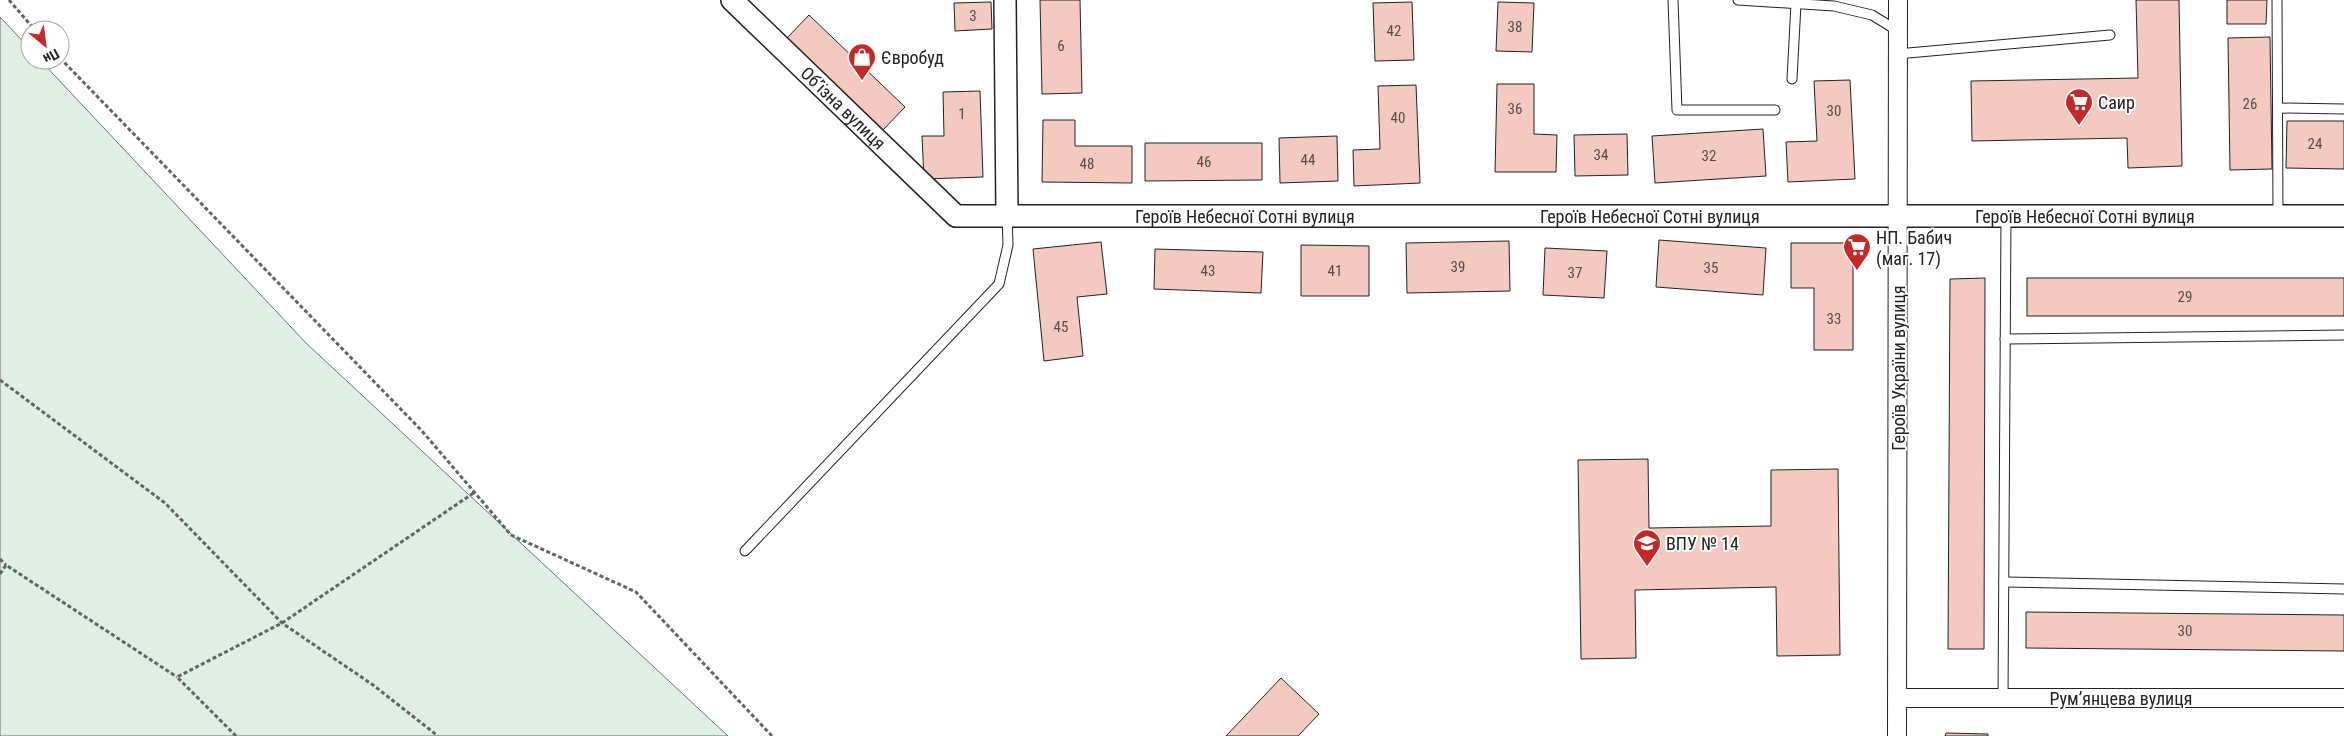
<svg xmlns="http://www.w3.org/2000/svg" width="2344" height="736" font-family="'Roboto Condensed',sans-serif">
<rect width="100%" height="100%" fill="#fff"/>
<!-- green -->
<polygon fill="#e0efe3" stroke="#6f6f6f" points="0,17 30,49 30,60 40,60 306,343 728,736 0,736"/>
<!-- building -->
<g fill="#f3c9c0" stroke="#222">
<polygon points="1040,0 1080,0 1082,93 1042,94"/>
<polygon points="2136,0 2179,0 2182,166 2128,168 2127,138 1972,141 1971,81 2138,78"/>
<polygon points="2227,0 2267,0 2266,24 2227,24"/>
<polygon points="991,2 992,29 955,31 954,3"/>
<polygon points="1412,2 1414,60 1375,61 1373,3"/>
<polygon points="1498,2 1534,3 1532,52 1496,51"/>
<polygon points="809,15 905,107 882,131 786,39"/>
<polygon points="2270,37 2272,169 2230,170 2228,38"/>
<polygon points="1850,80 1855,179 1788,182 1786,142 1817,141 1814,81"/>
<polygon points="1497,84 1534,84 1534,134 1557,135 1556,172 1495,172"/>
<polygon points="1416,85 1420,183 1354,186 1353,150 1380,149 1378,86"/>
<polygon points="980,91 983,177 924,179 922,136 944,136 943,92"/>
<polygon points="1043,120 1075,120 1075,146 1132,146 1132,183 1042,182"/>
<polygon points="2287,121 2344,121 2344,169 2286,168"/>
<polygon points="1763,129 1766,176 1655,183 1652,136"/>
<polygon points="1627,134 1628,175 1575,176 1574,135"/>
<polygon points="1337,136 1338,181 1280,183 1279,138"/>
<polygon points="1145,143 1262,143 1262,180 1145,181"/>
<polygon points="1659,240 1766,248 1763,295 1656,287"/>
<polygon points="1509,241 1510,291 1407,293 1406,243"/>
<polygon points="1101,242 1107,294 1077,297 1083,356 1044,361 1033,249"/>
<polygon points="1791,243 1853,243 1853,350 1814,350 1814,288 1791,288"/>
<polygon points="1301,245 1369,246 1369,296 1301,296"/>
<polygon points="1545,248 1607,251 1604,298 1543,295"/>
<polygon points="1155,249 1263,252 1261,293 1154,289"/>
<polygon points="1985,278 1984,649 1948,649 1950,279"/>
<rect x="2027" y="278" width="317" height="38"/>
<polygon points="1648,459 1649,528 1771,526 1771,470 1838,469 1840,655 1777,656 1776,587 1635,590 1636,658 1581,659 1578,460"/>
<polygon points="2026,612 2344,615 2344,651 2026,648"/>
<polygon points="1281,678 1319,714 1298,736 1226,736"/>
<polygon points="1946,733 1988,734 1988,736 1945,736"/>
</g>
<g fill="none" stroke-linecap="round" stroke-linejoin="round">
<!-- service casing -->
<g stroke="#222" stroke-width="11">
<g id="service">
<polyline points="1673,0 1677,110 1775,110"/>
<polyline points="1738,0 1834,6 1872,15 1898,31"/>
<polyline points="2277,0 2278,216"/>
<polyline points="1897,54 2110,35"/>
<polyline points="1792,79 1796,4"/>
<polyline points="2278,108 2344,109"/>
<polyline points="2005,339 2344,335"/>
<polyline points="745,551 999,284 1008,245 1007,214"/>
<polyline points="2004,582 2344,589"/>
<polyline points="2003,698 2006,217"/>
</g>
</g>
<!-- minor casing -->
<g stroke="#222" stroke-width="20">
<g id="minor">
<polyline points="1897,698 2344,698"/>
<polyline points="1897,736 1898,0"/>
</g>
</g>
<!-- tertiary casing -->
<g stroke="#222" stroke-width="24">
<g id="tertiary">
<path id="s1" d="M 732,0 L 956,216 L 2344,216"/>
<polyline points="1005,0 1007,214"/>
</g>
</g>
<!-- path -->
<g stroke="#646464" stroke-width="3" stroke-dasharray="4 2.5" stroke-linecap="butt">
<polyline points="9,0 35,30"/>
<polyline points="60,58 422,431 511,535 636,592 772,736"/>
<polyline points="0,380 165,503 282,623 373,685 438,736"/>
<polyline points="0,559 6,565"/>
<polyline points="0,574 6,565 177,677"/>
<polyline points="236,736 177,677 282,623 475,492"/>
</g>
<!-- service -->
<use href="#service" stroke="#fff" stroke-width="9"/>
<!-- minor -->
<use href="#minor" stroke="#fff" stroke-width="18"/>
<!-- tertiary -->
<use href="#tertiary" stroke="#fff" stroke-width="21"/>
</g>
<!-- icons -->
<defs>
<g id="shop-pin" transform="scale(1.4375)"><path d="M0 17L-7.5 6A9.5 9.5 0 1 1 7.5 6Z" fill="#c62828" stroke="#fff"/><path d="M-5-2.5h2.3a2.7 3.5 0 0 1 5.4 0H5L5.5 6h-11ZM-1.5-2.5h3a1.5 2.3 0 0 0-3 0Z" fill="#fff"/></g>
<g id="supermarket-pin" transform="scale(1.4375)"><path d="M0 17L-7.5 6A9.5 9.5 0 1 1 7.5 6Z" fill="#c62828" stroke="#fff"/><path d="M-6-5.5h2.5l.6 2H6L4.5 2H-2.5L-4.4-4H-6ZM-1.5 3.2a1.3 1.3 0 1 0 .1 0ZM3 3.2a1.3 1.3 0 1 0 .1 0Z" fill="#fff"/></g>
<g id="university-pin" transform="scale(1.4375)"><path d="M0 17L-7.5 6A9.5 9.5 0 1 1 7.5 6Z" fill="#c62828" stroke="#fff"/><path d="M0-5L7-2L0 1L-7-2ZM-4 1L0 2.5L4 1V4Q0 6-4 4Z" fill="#fff"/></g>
</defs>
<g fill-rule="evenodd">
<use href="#shop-pin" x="862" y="57"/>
<use href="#supermarket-pin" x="2079" y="102"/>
<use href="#supermarket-pin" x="1857" y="247"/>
<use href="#university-pin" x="1647" y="543"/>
</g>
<g text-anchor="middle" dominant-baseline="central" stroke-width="4" stroke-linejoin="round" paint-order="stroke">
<!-- number labels -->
<g font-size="15" fill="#564c4a">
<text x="973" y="16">3</text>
<text x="1515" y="27">38</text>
<text x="1394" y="31">42</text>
<text x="1061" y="46">6</text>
<text x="2250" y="104">26</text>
<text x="1515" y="109">36</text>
<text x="1834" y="111">30</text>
<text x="962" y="114">1</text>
<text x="1398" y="118">40</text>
<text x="2315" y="144">24</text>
<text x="1601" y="155">34</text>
<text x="1709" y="156">32</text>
<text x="1308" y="160">44</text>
<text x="1204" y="162">46</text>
<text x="1087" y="164">48</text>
<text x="1458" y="267">39</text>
<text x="1711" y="268">35</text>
<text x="1208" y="271">43</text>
<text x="1335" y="271">41</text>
<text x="1575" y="273">37</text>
<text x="2185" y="297">29</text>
<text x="1834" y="319">33</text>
<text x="1061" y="327">45</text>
<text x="2185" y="631">30</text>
</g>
<!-- poi labels -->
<g font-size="18" fill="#222" stroke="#fff" text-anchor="start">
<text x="881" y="57">Євробуд</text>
<text x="2098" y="102">Саир</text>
<text x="1876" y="237">НП. Бабич<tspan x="1876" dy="21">(маг. 17)</tspan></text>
<text x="1666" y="543">ВПУ № 14</text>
</g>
<!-- street labels -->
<g font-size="18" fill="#222" stroke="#fff">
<text stroke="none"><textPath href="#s1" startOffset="155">Об’їзна вулиця</textPath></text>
<text stroke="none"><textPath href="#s1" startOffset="600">Героїв Небесної Сотні вулиця</textPath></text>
<text stroke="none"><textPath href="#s1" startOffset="1005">Героїв Небесної Сотні вулиця</textPath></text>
<text stroke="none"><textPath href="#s1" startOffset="1440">Героїв Небесної Сотні вулиця</textPath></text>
<text transform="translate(1898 368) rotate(-90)">Героїв України вулиця</text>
<text x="2121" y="698">Рум’янцева вулиця</text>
</g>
</g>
<!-- north arrow -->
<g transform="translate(45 45) rotate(151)"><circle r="24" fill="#ffffff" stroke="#a7a7a7"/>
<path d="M0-4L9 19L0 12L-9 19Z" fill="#c62828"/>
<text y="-8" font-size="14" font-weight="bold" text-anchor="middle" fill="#222222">Пн</text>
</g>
</svg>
